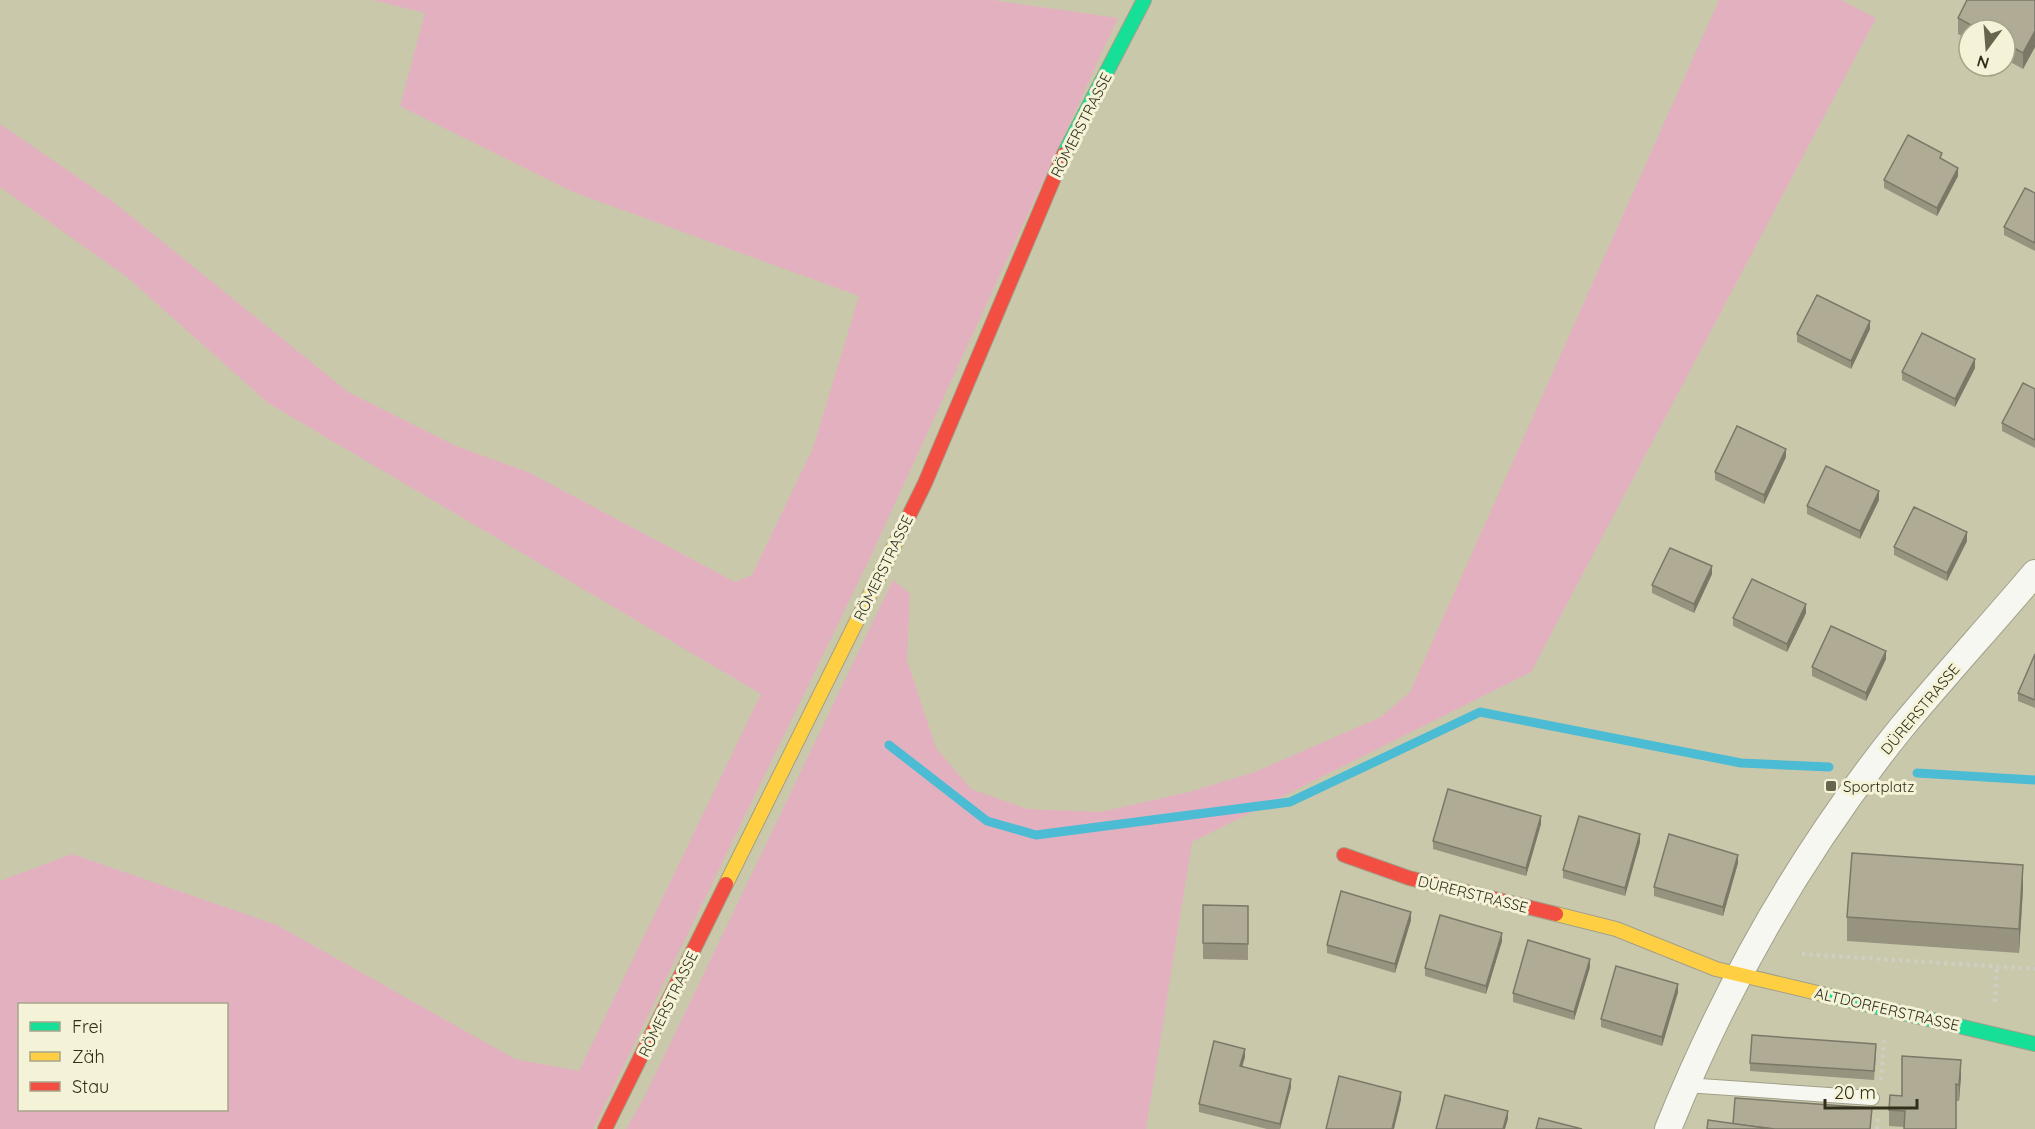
<svg xmlns="http://www.w3.org/2000/svg" width="2035" height="1129" font-family="Quicksand,sans-serif">
<rect width="100%" height="100%" fill="#cac8ab"/>
<!-- green -->
<g fill="#e3b0c0" fill-rule="evenodd">
<path d="M 373,0 L 992,0 L 1118,18 L 869,560 L 593,1129 L 0,1129 L 0,881 L 72,854 L 277,925 L 515,1059 L 579,1071 L 761,694 L 268,403 L 127,277 L 0,187 L 0,124 L 111,200 L 348,392 L 456,446 L 528,472 L 735,582 L 752,575 L 813,448 L 859,296 L 573,192 L 400,106 L 425,13 ZM 20,1004 L 226,1004 L 226,1110 L 20,1110 Z"/>
<polygon points="1719,0 1841,0 1876,18 1531,672 1192,842 1146,1129 626,1129 644,1098 893,580 910,594 907,660 936,748 971,789 1027,809 1101,812 1189,792 1255,772 1381,717 1410,692"/>
</g>
<g fill="none" stroke-linecap="round" stroke-linejoin="round">
<!-- stream -->
<g stroke="#4bbcd3" stroke-width="9">
<polyline points="889,745 987,821 1036,835 1290,802 1480,712 1741,763 1829,767"/>
<polyline points="1917,773 2035,780"/>
</g>
<!-- lane casing -->
<g stroke="#a2a089" stroke-width="16">
<polyline id="lane" points="1686,1085 1872,1098"/>
</g>
<!-- street casing -->
<g stroke="#a2a089" stroke-width="28">
<path id="street" d="M 1668,1129 C 1726,985 1804,848 1902,727 C 1945,675 1991,625 2035,573"/>
</g>
<!-- fast casing -->
<g stroke="#a2a089" stroke-width="16">
<g id="fast">
<polyline points="1064,154 1144,0"/>
<polyline points="1822,994 2035,1044"/>
</g>
</g>
<!-- slow casing -->
<g stroke="#a2a089" stroke-width="16">
<g id="slow">
<polyline points="726,884 901,532"/>
<polyline points="1556,914 1616,929 1716,969 1822,994"/>
</g>
</g>
<!-- jam casing -->
<g stroke="#a2a089" stroke-width="16">
<g id="jam">
<polyline points="901,532 925,483 1064,154"/>
<polyline points="1344,855 1409,878 1556,914"/>
<polyline points="605,1129 726,884"/>
</g>
</g>
<!-- path -->
<g stroke="#cecec5" stroke-width="4" stroke-dasharray="3 4.5" stroke-linecap="butt">
<polyline points="1802,954 2035,969"/>
<polyline points="1995,1002 1997,967"/>
<polyline points="1881,1080 1884,1040"/>
<polyline points="1877,1129 1878,1117"/>
</g>
<!-- lane -->
<use href="#lane" stroke="#f7f7f2" stroke-width="14"/>
<!-- street -->
<use href="#street" stroke="#f7f7f2" stroke-width="26"/>
<!-- fast -->
<use href="#fast" stroke="#16e098" stroke-width="14"/>
<!-- slow -->
<use href="#slow" stroke="#ffcf43" stroke-width="14"/>
<!-- jam -->
<use href="#jam" stroke="#f24e42" stroke-width="14"/>
</g>
<!-- wall -->
<g fill="#97937f">
<polygon points="2035,0 2035,47 2023,69 2005,59 2005,30 1969,30 1969,40 1958,34 1958,18"/>
<polygon points="1942,160 1958,176 1937,216 1884,188 1884,180"/>
<polygon points="2035,193 2035,251 2004,235 2004,227"/>
<polygon points="1870,329 1851,369 1797,342 1797,334"/>
<polygon points="1975,368 1955,407 1902,380 1902,372"/>
<polygon points="2035,389 2035,448 2002,431 2002,423"/>
<polygon points="1786,457 1764,504 1715,480 1715,472"/>
<polygon points="1879,500 1860,539 1807,514 1807,506"/>
<polygon points="1967,541 1947,581 1894,555 1894,547"/>
<polygon points="1712,574 1694,613 1652,593 1652,585"/>
<polygon points="1806,613 1787,652 1733,626 1733,618"/>
<polygon points="2035,654 2035,708 2018,701 2018,693"/>
<polygon points="1886,659 1866,701 1812,676 1812,667"/>
<polygon points="1541,824 1526,876 1433,849 1433,841"/>
<polygon points="1640,842 1625,896 1563,878 1563,870"/>
<polygon points="1738,863 1723,916 1654,896 1654,887"/>
<polygon points="2023,889 2019,953 1847,941 1847,917"/>
<polygon points="1203,905 1248,906 1248,960 1203,959"/>
<polygon points="1411,920 1395,973 1327,953 1327,945"/>
<polygon points="1502,941 1486,994 1425,976 1425,968"/>
<polygon points="1590,967 1574,1020 1513,1002 1513,993"/>
<polygon points="1678,992 1662,1046 1601,1027 1601,1019"/>
<polygon points="1876,1053 1874,1080 1750,1071 1750,1063"/>
<polygon points="1245,1057 1242,1067 1291,1087 1280,1129 1267,1129 1199,1112 1199,1104"/>
<polygon points="1961,1076 1959,1101 1956,1101 1904,1127 1889,1126 1889,1110 1902,1096"/>
</g>
<!-- shaded-wall -->
<g fill="#7b7868">
<polygon points="2035,31 2035,47 2023,69 2023,53"/>
<polygon points="1958,168 1958,176 1937,216 1937,208"/>
<polygon points="1870,321 1870,329 1851,369 1851,361"/>
<polygon points="1975,359 1975,368 1955,407 1955,399"/>
<polygon points="1786,449 1786,457 1764,504 1764,495"/>
<polygon points="1879,491 1879,500 1860,539 1860,531"/>
<polygon points="1967,532 1967,541 1947,581 1947,573"/>
<polygon points="1712,566 1712,574 1694,613 1694,604"/>
<polygon points="1806,604 1806,613 1787,652 1787,644"/>
<polygon points="1886,651 1886,659 1866,701 1866,693"/>
<polygon points="1541,816 1541,824 1526,876 1526,868"/>
<polygon points="1640,834 1640,842 1625,896 1625,888"/>
<polygon points="1738,855 1738,863 1723,916 1723,907"/>
<polygon points="2023,865 2023,889 2019,953 2019,929"/>
<polygon points="1411,912 1411,920 1395,973 1395,964"/>
<polygon points="1502,933 1502,941 1486,994 1486,986"/>
<polygon points="1590,959 1590,967 1574,1020 1574,1012"/>
<polygon points="1678,984 1678,992 1662,1046 1662,1037"/>
<polygon points="1245,1049 1245,1057 1240,1074 1240,1066"/>
<polygon points="1961,1060 1961,1076 1959,1101 1959,1085"/>
<polygon points="1291,1079 1291,1087 1280,1129 1280,1124"/>
<polygon points="1401,1092 1401,1100 1394,1129 1392,1129"/>
<polygon points="1508,1111 1508,1119 1505,1129 1503,1129"/>
</g>
<!-- building -->
<g fill="#b0ab94" stroke="#7b7868" stroke-width="1.5">
<polygon points="1967,0 2035,0 2035,31 2023,53 2005,43 2005,30 1980,30 1958,18"/>
<polygon points="1908,135 1942,153 1940,158 1958,168 1937,208 1884,180"/>
<polygon points="2025,188 2035,193 2035,243 2004,227"/>
<polygon points="1817,295 1870,321 1851,361 1797,334"/>
<polygon points="1922,333 1975,359 1955,399 1902,372"/>
<polygon points="2023,383 2035,389 2035,440 2002,423"/>
<polygon points="1737,426 1786,449 1764,495 1715,472"/>
<polygon points="1826,466 1879,491 1860,531 1807,506"/>
<polygon points="1914,507 1967,532 1947,573 1894,547"/>
<polygon points="1670,548 1712,566 1694,604 1652,585"/>
<polygon points="1752,579 1806,604 1787,644 1733,618"/>
<polygon points="1831,626 1886,651 1866,693 1812,667"/>
<polygon points="2035,654 2035,700 2018,693"/>
<polygon points="1448,789 1541,816 1526,868 1433,841"/>
<polygon points="1579,816 1640,834 1625,888 1563,870"/>
<polygon points="1669,834 1738,855 1723,907 1654,887"/>
<polygon points="1852,853 2023,865 2019,929 1847,917"/>
<polygon points="1341,891 1411,912 1395,964 1327,945"/>
<polygon points="1203,905 1248,906 1248,944 1203,943"/>
<polygon points="1440,915 1502,933 1486,986 1425,968"/>
<polygon points="1528,940 1590,959 1574,1012 1513,993"/>
<polygon points="1616,966 1678,984 1662,1037 1601,1019"/>
<polygon points="1752,1035 1876,1044 1874,1071 1750,1063"/>
<polygon points="1214,1041 1245,1049 1240,1066 1291,1079 1280,1124 1199,1104"/>
<polygon points="1902,1056 1961,1060 1959,1085 1956,1084 1956,1129 1904,1129 1905,1111 1889,1110 1890,1095 1902,1096"/>
<polygon points="1339,1076 1401,1092 1392,1129 1326,1129"/>
<polygon points="1445,1095 1508,1111 1503,1129 1436,1129"/>
<polygon points="1735,1098 1872,1108 1870,1129 1775,1129 1733,1124"/>
<polygon points="1539,1118 1582,1129 1536,1129"/>
<polygon points="1708,1120 1772,1129 1707,1129"/>
</g>
<!-- markers -->
<rect fill="#67654d" stroke="#f4f3d8" stroke-width="2" x="1825" y="780" width="12" height="12" rx="3"/>
<g text-anchor="middle" dominant-baseline="central" stroke-width="6" stroke-linejoin="round" paint-order="stroke">
<!-- street labels -->
<g font-size="15" fill="#312f1a" stroke="#f4f3d8">
<text transform="translate(1081 125) rotate(-63)">RÖMERSTRASSE</text>
<text transform="translate(883 568) rotate(-64)">RÖMERSTRASSE</text>
<text transform="translate(1920 709) rotate(-50)">DÜRERSTRASSE</text>
<text transform="translate(1473 894) rotate(14)">DÜRERSTRASSE</text>
<text transform="translate(668 1004) rotate(-64)">RÖMERSTRASSE</text>
<text transform="translate(1887 1009) rotate(13)">ALTDORFERSTRASSE</text>
</g>
<!-- poi labels -->
<g font-size="15" fill="#312f1a" stroke="#f4f3d8" text-anchor="start">
<text x="1843" y="786">Sportplatz</text>
</g>
</g>
<!-- legend -->
<rect x="18" y="1003" width="210" height="108" fill="#f4f3d8" stroke="#a6a58c" stroke-width="1.5"/>
<rect x="30" y="1022" width="30" height="9" fill="#16e098" stroke="#a6a58c" stroke-width="1.5"/>
<text x="72" y="1033" font-size="18" fill="#312f1a">Frei</text>
<rect x="30" y="1052" width="30" height="9" fill="#ffcf43" stroke="#a6a58c" stroke-width="1.5"/>
<text x="72" y="1063" font-size="18" fill="#312f1a">Zäh</text>
<rect x="30" y="1082" width="30" height="9" fill="#f24e42" stroke="#a6a58c" stroke-width="1.5"/>
<text x="72" y="1093" font-size="18" fill="#312f1a">Stau</text>
<!-- north arrow -->
<g transform="translate(1987 48) rotate(196)"><circle r="28" fill="#f4f3d8" stroke="#a6a58c" stroke-width="1.5"/>
<path d="M0-4.5L10 22L0 15L-10 22Z" fill="#67654d"/>
<text y="-9" font-size="16" font-weight="bold" text-anchor="middle" fill="#312f1a">N</text>
</g>
<!-- scale -->
<path d="M1825 1099v9h92v-9" fill="none" stroke="#312f1a" stroke-width="3"/>
<text x="1834" y="1099" font-size="18" fill="#312f1a" stroke="#f4f3d8" stroke-width="4.5" paint-order="stroke">20 m</text>
</svg>
